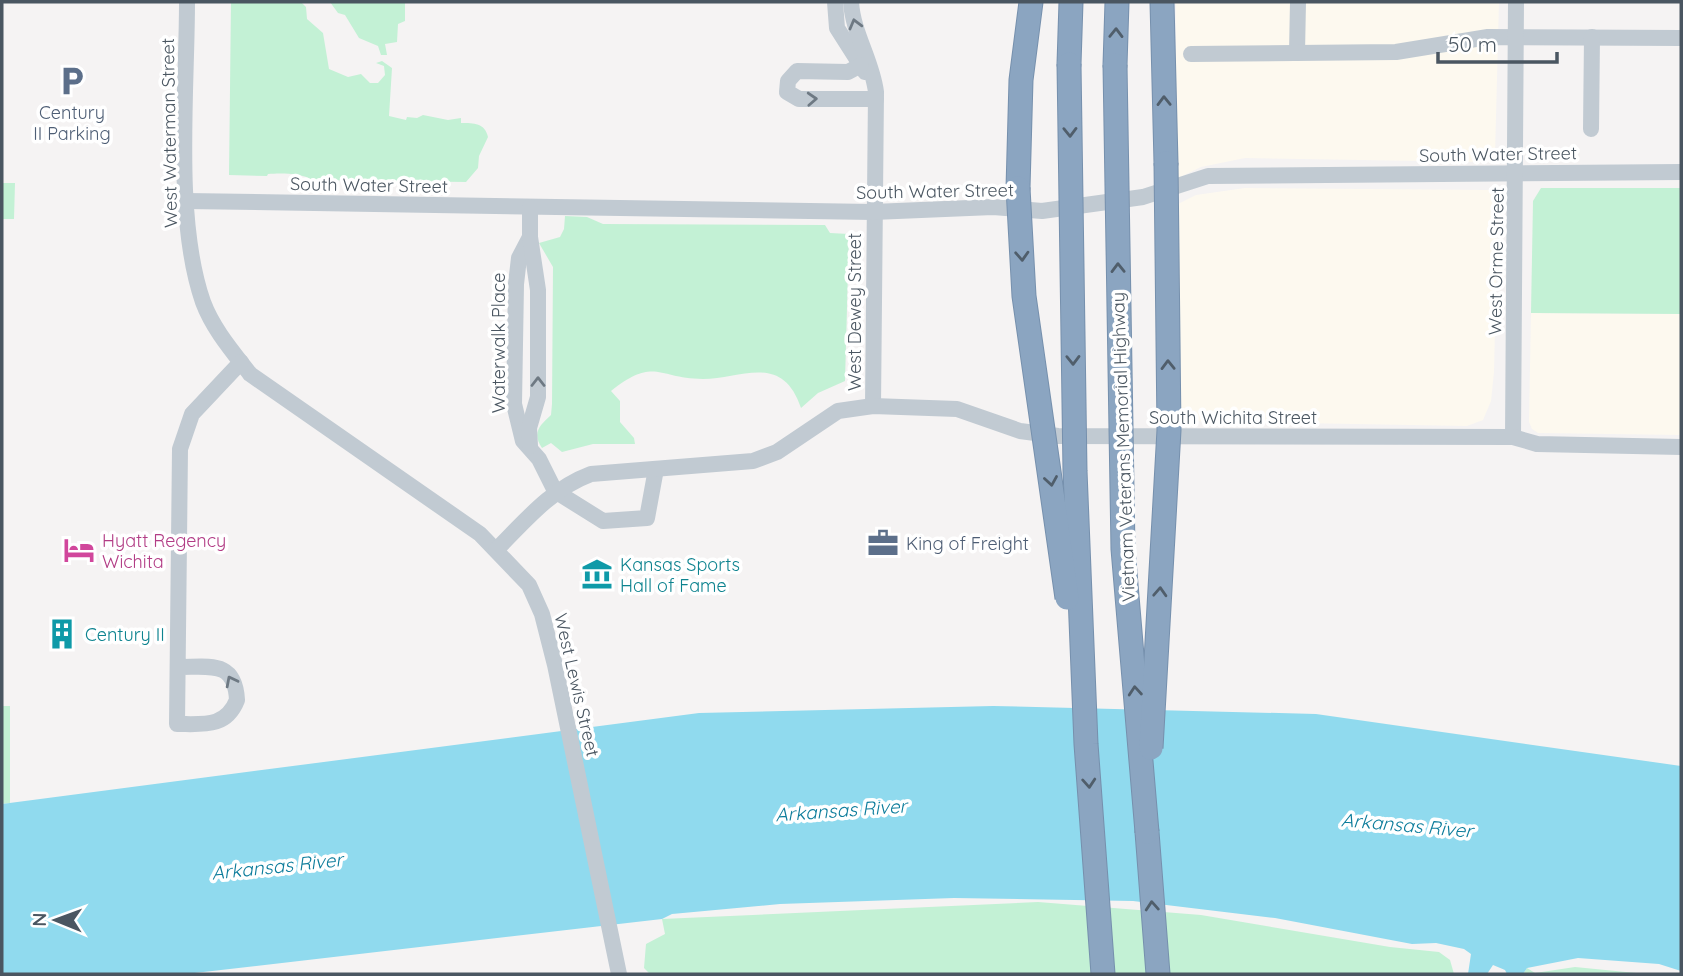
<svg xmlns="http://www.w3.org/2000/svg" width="1683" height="976" font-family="Quicksand,sans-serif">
<rect width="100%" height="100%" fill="#f5f3f3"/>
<!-- commercial -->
<g fill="#fdf9ef">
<polygon points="1176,2 1499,2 1495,155 1490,161 1483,162 1245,158 1201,167 1176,179"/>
<polygon points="1245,188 1489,190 1495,193 1498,199 1494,372 1491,401 1483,420 1467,426 1181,421 1176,205 1196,195"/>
<polygon points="1531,313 1681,314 1681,435 1538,433 1532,429 1529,422"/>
</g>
<!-- green -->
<g fill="#c3f1d5">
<path d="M 231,2 L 301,2 L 306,7 L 307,19 L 323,33 L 329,69 L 348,77 L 361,74 L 370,83 L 378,83 L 385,75 L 384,66 L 376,63 L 382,61 L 392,68 L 389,116 L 406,120 L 407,117 L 417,118 L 423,115 L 448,120 L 461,118 L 461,123 C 474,123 485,123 488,137 L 479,156 L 478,168 L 466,182 L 312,180 C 302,173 281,173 268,174 L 267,176 L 229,175 Z"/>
<polygon points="330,2 405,2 405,21 398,24 397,42 385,44 387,55 381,55 378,46 359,38 345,15 338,13"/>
<polygon points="2,183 15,183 14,219 2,219"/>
<polygon points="1541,188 1681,188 1681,314 1531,313 1533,201"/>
<path d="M 565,216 L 587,217 L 603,224 L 825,225 L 830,233 L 849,234 L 845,381 L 818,393 L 801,408 C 782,352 741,379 703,379 C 658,379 655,356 611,391 L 620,401 L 620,422 L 634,438 L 635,444 L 593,444 L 562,452 L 551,443 L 542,448 C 532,433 539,426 551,415 L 552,404 L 553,267 L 539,243 L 560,237 L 564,229 Z"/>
<polygon points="2,706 10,706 10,803 2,804"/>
<polygon points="1038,902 1201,915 1390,947 1439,952 1450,960 1454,974 650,974 644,968 646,944 665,934 662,919"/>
<polygon points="1575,967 1646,974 1523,974 1527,968 1535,973"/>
</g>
<!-- water -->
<polygon fill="#90daee" points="993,706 1316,714 1681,766 1681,971 1659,964 1578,958 1527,968 1523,974 1507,974 1505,970 1493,965 1487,974 1468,974 1471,954 1464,949 1436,943 1412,944 1275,918 1133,901 954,898 780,904 672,914 662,919 186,974 2,974 2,804 699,713"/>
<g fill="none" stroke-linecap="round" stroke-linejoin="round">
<!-- highway casing -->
<g stroke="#7690ad" stroke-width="25">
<g id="highway">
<polyline points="1162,2 1166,163"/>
<polyline points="1069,64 1071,2"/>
<polyline points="1115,65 1117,2"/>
<polyline points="1018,188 1021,80 1031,2"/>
<polyline points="1147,832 1158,974"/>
</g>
</g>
<!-- minor -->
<g stroke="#c1cad2" stroke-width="16">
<path d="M 187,2 C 187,91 174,219 203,302 C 213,329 233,352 250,374 L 480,534 L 529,585 L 542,614 L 555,665 L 619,974"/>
<polyline points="835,2 837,28 865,72"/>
<path d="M 851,2 C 853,34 872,60 876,92 L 873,406"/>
<polyline points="1297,53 1298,2"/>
<polyline points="1191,54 1396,52 1488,37 1681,38"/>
<polyline points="861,65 848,72 797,71 788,81 787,92 799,99 876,99"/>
<polyline points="1591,129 1592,37"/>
<polyline points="186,201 873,212 993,207 1042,211 1143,197 1208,176 1681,172"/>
<polyline points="530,237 519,258 516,284 514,404 523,441 539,459 555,491 603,521 647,518 656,469"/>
<polyline points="1513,437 1516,2"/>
<polyline points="530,446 529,428 538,397 538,290 530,237 530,207"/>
<path d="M 496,550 C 526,520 551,489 591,474 L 753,461 L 777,452 L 838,411 L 873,406 L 957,409 L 1020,431 L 1058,436 L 1513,437 L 1537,444 L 1681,447"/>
<path d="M 178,667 C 210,667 235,660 237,700 C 226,728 203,724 177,724 L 180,449 L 192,414 L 241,362"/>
</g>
<!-- highway -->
<use href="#highway" stroke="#8ba5c1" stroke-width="23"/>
<!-- highway-bridge casing -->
<g stroke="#7690ad" stroke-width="25" stroke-linecap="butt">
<g id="highway-bridge">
<polyline points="1069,64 1075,471 1086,744 1103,974"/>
<polyline points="1115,65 1123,549 1147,832"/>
<polyline points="1018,188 1024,296 1067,598"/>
<polyline points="1151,748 1169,430 1166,163"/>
</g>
</g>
<!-- highway-bridge -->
<use href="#highway-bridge" stroke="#8ba5c1" stroke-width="23"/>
</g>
<!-- one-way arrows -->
<defs><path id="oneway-chevron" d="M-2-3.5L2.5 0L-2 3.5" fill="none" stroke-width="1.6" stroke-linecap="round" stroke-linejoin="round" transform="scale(1.75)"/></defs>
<g stroke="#6e7983">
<use href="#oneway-chevron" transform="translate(855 24) rotate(-105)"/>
<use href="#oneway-chevron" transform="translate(812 99) rotate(-3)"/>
<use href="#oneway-chevron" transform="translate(538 382) rotate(-90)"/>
<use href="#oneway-chevron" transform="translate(231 681) rotate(-117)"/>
</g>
<g stroke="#505e6b">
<use href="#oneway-chevron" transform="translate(1116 33) rotate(-89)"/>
<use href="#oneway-chevron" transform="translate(1164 101) rotate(-91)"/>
<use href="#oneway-chevron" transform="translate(1070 132) rotate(89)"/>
<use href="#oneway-chevron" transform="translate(1022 256) rotate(87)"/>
<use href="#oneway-chevron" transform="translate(1118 268) rotate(-91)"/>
<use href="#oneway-chevron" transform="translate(1073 360) rotate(89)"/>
<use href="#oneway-chevron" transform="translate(1168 365) rotate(-91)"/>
<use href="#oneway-chevron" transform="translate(1051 481) rotate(81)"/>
<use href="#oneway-chevron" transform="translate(1160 592) rotate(-87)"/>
<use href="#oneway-chevron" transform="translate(1135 691) rotate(-95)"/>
<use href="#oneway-chevron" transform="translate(1089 783) rotate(86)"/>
<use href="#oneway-chevron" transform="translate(1152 906) rotate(-94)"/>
</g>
<!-- icons -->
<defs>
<g id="parking-bare" transform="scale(2.415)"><path d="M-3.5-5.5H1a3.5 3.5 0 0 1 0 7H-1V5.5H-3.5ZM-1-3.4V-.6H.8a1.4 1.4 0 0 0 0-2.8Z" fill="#5c6f8a" stroke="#fff" stroke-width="2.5" paint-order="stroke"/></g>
<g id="office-bare" transform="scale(2.415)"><path d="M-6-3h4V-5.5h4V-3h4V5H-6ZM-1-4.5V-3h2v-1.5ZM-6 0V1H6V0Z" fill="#5c6f8a" stroke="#fff" stroke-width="2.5" paint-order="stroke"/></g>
<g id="hotel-bare" transform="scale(2.415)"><path d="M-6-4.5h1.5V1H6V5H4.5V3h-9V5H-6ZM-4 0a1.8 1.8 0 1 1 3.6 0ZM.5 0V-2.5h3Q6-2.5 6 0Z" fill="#d1479c" stroke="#fff" stroke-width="2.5" paint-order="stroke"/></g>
<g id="museum-bare" transform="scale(2.415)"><path d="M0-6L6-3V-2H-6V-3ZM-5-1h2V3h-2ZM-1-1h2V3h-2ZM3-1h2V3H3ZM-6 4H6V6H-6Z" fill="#0f9aa8" stroke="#fff" stroke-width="2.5" paint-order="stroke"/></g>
<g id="building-bare" transform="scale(2.415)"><path d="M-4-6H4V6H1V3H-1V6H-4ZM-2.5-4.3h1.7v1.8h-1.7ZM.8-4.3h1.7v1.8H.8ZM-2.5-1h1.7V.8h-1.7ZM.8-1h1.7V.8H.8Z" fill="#0f9aa8" stroke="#fff" stroke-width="2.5" paint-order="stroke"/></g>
</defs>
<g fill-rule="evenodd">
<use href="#parking-bare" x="72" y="81"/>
<use href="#office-bare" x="883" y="543"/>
<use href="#hotel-bare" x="79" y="550"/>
<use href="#museum-bare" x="597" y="574"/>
<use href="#building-bare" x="62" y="634"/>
</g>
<g text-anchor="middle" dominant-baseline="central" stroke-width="7" stroke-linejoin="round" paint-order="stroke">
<!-- service labels -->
<g font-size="18" fill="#4e5e75" stroke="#fff">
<text x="72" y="112">Century<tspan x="72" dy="21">II Parking</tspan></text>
<text x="906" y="543" text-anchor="start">King of Freight</text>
</g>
<!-- street labels -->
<g font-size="18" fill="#4a5661" stroke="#fff">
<text transform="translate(169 133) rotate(-91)">West Waterman Street</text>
<text transform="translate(1498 154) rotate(-1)">South Water Street</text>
<text transform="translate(369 185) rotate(1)">South Water Street</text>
<text transform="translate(935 191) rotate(-1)">South Water Street</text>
<text transform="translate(1496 261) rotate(-89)">West Orme Street</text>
<text transform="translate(854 312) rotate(-90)">West Dewey Street</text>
<text transform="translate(498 343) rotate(-90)">Waterwalk Place</text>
<text x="1233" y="417">South Wichita Street</text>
<text transform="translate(1123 447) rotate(-92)">Vietnam Veterans Memorial Highway</text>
<text transform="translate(577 685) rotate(77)">West Lewis Street</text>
</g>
<!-- hotel labels -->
<g font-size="18" fill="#b23c85" stroke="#fff" text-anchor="start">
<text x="102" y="540">Hyatt Regency<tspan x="102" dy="21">Wichita</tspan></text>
</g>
<!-- culture labels -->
<g font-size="18" fill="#0d838f" stroke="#fff" text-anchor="start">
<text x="620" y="564">Kansas Sports<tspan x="620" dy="21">Hall of Fame</tspan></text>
<text x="85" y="634">Century II</text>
</g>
<!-- water labels -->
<g font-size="19" font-style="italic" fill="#0c7c9b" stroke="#fff">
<text transform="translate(841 810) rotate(-4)">Arkansas River</text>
<text transform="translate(1407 825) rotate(5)">Arkansas River</text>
<text transform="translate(277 866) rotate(-6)">Arkansas River</text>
</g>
</g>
<!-- border -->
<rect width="1683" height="976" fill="none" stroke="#4a5661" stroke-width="7"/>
<!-- north arrow -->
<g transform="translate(56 920) rotate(271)" stroke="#ffffff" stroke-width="5" paint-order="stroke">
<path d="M0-5L12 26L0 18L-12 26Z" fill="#4a5661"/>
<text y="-10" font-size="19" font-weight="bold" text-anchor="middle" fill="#4a5661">N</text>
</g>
<!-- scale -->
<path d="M1438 52v10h119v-10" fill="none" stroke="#4a5661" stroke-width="3.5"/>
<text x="1448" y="52" font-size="21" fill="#4a5661" stroke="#ffffff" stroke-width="5" paint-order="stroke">50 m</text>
</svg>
